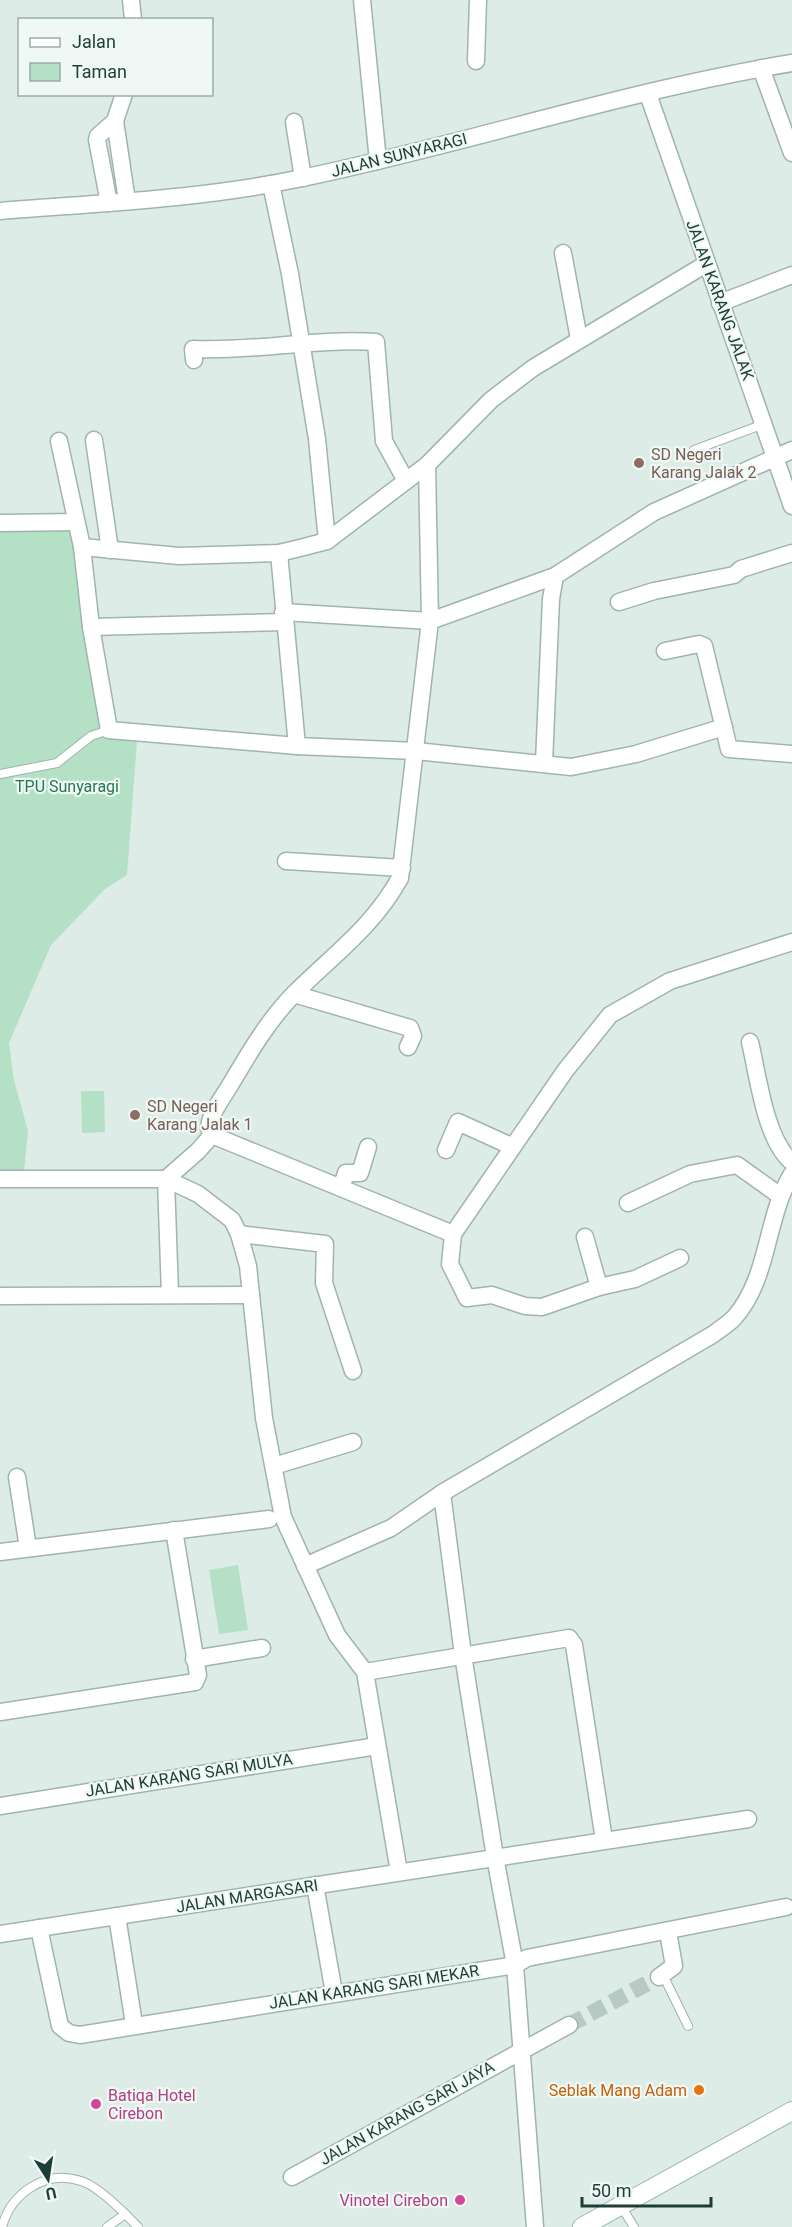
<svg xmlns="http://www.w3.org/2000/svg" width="792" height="2227" font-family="Roboto,sans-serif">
<rect width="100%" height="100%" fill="#deece7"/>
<!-- green -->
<g fill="#b4e0c5">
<polygon points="71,526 102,728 137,741 127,875 105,889 51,945 9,1043 14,1080 28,1131 24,1171 0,1171 0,528"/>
<polygon points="81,1091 104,1091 105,1132 82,1133"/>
<polygon points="238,1565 248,1630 219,1634 209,1570"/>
</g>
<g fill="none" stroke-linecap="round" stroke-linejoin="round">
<!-- street-tunnel -->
<polyline stroke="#b7c9c4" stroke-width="16" stroke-dasharray="16 8" stroke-linecap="butt" points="569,2025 659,1977"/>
<!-- lane casing -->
<g stroke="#a0b4af" stroke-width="10">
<g id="lane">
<polyline points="694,450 764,424"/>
<polyline points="0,774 57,763 91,736 109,730"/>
<polyline points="663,1975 688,2026"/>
<polyline points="621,2206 634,2227"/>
<path d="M 2,2227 C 11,2193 46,2169 81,2181 C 98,2186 126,2214 138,2227"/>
<polyline points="107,2227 124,2215"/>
</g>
</g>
<!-- street casing -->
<g stroke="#a0b4af" stroke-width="19">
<g id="street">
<polyline points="131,0 133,20"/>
<polyline points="362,0 378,161"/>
<polyline points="476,61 478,0"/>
<polyline points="761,68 792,153"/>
<polyline points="648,94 792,506"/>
<polyline points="115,121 127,201"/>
<polyline points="294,122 303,178"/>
<polyline points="271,184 290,274 317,439 327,541"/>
<polyline points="109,203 97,140 98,136 115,121 124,94"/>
<path d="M 0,211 C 100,203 203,199 302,178 C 466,144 627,90 792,63"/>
<polyline points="563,253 579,339"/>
<path d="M 706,264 L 533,368 L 491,400 L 427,465 L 430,621 L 400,878 C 372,928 334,954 295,993 C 268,1020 248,1055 229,1087 C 221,1100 210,1114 209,1128 L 212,1135 L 453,1234 L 565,1071 L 610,1015 L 670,981 L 792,942"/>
<polyline points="720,303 792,275"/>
<path d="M 194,360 L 193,349 C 254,352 314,338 376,342 L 384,441 L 406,481"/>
<polyline points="94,440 110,550"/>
<polyline points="59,441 82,547 91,627 109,730 297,746 416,751 571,767 636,754 724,727"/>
<polyline points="0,523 76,522"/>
<polyline points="82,547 179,556 279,553 296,549 327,541 427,465"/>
<polyline points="279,553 297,746"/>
<polyline points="619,602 654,591 734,575 741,569 792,553"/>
<polyline points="283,612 430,621 555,576 654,512 792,450"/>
<polyline points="91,627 284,622"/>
<polyline points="665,651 699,644 704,646 729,749 792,754"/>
<polyline points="544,763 551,599 555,576"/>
<polyline points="286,861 402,868"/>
<polyline points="294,994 410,1028 413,1036 408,1047"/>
<path d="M 750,1042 C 758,1075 765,1140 792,1162"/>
<polyline points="446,1150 458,1122 511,1146"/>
<polyline points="0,1179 166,1179 198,1194 232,1220 239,1234 248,1266 264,1418 283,1517 337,1635 365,1672 399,1872"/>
<polyline points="341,1188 346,1173 360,1173 368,1147"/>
<polyline points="628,1203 690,1174 737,1165 779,1195"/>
<polyline points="239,1234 325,1244 324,1283 353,1371"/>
<polyline points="453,1234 450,1264 467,1298 492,1295 525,1306 542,1307 599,1287 635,1279 680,1258"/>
<polyline points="585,1237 599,1287"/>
<polyline points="170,1295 166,1179 198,1151 212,1135"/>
<polyline points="0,1296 251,1295"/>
<polyline points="274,1466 353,1442"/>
<polyline points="17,1477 28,1548"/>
<polyline points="442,1493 463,1655 495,1857 515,1965 535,2227"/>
<polyline points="0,1552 269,1519"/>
<path d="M 305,1566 L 391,1528 L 442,1493 L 712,1335 C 719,1330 728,1324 734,1318 C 770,1277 765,1218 792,1174"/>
<polyline points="194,1659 262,1648"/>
<polyline points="365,1672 569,1638 574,1645 604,1840"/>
<polyline points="0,1712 195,1682 198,1675 174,1530"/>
<polyline points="0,1806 377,1746"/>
<polyline points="315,1885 334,1993"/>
<polyline points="117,1916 134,2024"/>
<polyline points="39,1928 60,2026 69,2033 80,2035 515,1965 527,1958 786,1907"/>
<polyline points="0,1934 748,1819"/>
<polyline points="659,1977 674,1966 668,1932"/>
<polyline points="292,2177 569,2025"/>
</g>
</g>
<!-- secondary casing -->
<g stroke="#9bb9b1" stroke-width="20">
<polyline id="secondary" points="582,2227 792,2111"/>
</g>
<!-- lane -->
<use href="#lane" stroke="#fff" stroke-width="8"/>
<!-- street -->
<use href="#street" stroke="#fff" stroke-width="16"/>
<!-- secondary -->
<use href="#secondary" stroke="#fff" stroke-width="18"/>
</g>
<!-- markers -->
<g fill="#8d6e63" stroke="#eff8f4" stroke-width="2">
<circle cx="639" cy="463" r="6"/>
<circle cx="135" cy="1115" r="6"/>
</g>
<circle fill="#e8710a" stroke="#eff8f4" stroke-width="2" cx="699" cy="2090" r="6"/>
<g fill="#d1479c" stroke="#eff8f4" stroke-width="2">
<circle cx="96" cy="2104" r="6"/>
<circle cx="460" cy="2200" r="6"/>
</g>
<g text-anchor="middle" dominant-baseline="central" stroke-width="4.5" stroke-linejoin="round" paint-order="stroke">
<!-- street labels -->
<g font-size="16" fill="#1d3d38" stroke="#eff8f4">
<text transform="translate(399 155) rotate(-14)">JALAN SUNYARAGI</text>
<text transform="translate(720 300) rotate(70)">JALAN KARANG JALAK</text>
<text transform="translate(189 1775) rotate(-9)">JALAN KARANG SARI MULYA</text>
<text transform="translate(247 1896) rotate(-9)">JALAN MARGASARI</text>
<text transform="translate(374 1987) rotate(-9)">JALAN KARANG SARI MEKAR</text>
<text transform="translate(407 2113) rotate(-29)">JALAN KARANG SARI JAYA</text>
</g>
<!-- education labels -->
<g font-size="16" fill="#785e54" stroke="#eff8f4" text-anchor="start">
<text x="651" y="454">SD Negeri<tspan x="651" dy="18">Karang Jalak 2</tspan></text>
<text x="147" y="1106">SD Negeri<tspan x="147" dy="18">Karang Jalak 1</tspan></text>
</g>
<!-- park labels -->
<g font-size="16" fill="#23794e" stroke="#eff8f4">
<text x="67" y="786">TPU Sunyaragi</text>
</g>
<!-- food labels -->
<g font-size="16" fill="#c56008" stroke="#eff8f4" text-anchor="end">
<text x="687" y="2090">Seblak Mang Adam</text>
</g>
<!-- hotel labels -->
<g font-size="16" fill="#b23c85" stroke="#eff8f4" text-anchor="start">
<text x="108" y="2095">Batiqa Hotel<tspan x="108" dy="18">Cirebon</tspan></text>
<text x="448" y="2200" text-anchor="end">Vinotel Cirebon</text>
</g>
</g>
<!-- legend -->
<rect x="18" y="18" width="195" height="78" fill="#eff8f4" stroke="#9bada9" stroke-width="1.5"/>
<rect x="30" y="38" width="30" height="9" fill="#ffffff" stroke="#9bada9" stroke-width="1.5"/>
<text x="72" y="48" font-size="18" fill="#1d3d38">Jalan</text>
<rect x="30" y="63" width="30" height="18" fill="#b4e0c5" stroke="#9bada9" stroke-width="1.5"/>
<text x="72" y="78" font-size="18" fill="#1d3d38">Taman</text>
<!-- north arrow -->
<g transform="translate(48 2179) rotate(168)" stroke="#eff8f4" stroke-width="4.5" paint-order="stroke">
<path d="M0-4.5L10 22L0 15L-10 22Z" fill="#1d3d38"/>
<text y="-9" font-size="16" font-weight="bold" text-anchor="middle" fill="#1d3d38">U</text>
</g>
<!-- scale -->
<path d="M582 2197v9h129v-9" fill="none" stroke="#1d3d38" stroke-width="3"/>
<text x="591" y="2197" font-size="18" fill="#1d3d38" stroke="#eff8f4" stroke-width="4.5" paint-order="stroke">50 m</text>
</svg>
